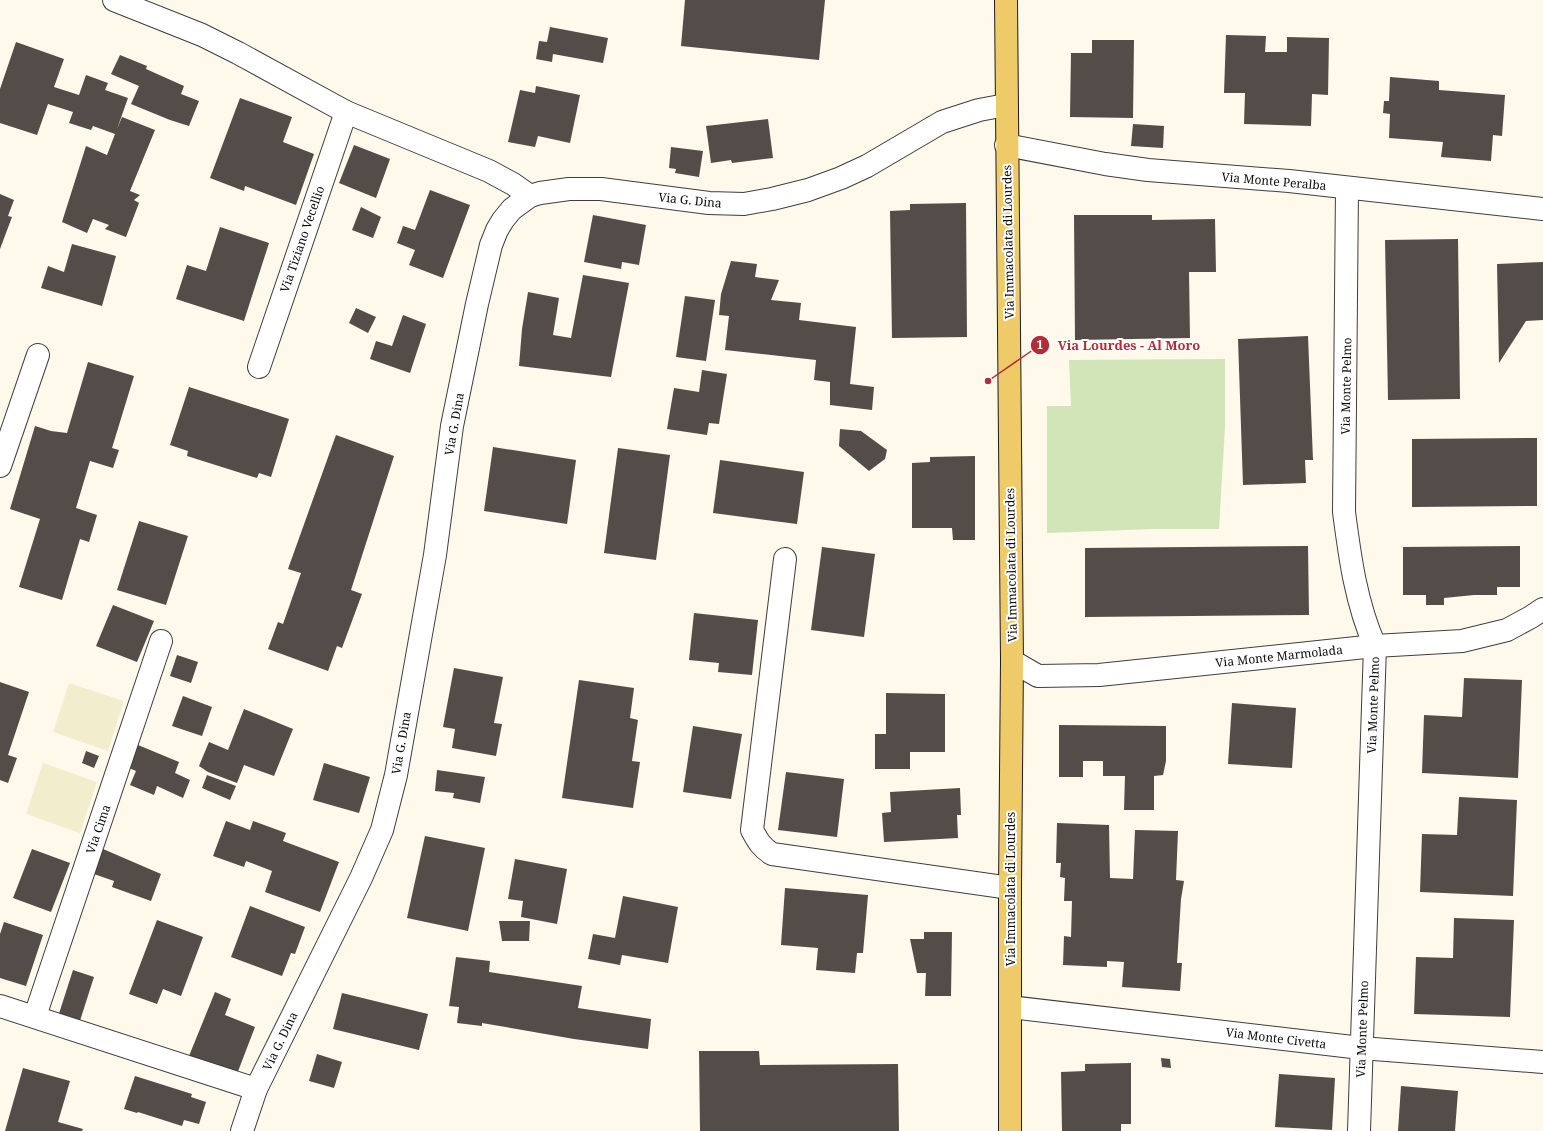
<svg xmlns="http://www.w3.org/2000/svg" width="1543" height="1131" font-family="'Noto Serif',serif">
<rect width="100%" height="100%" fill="#fef9eb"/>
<!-- farmland -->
<g fill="#f2edcd">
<polygon points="69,683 124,701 108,751 53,732"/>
<polygon points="43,763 97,782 80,833 26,814"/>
</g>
<!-- green -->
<polygon fill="#d1e5b8" points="1225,359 1225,427 1219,529 1153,529 1047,533 1047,406 1071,406 1069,360"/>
<!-- building -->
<g fill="#534c49">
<polygon points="685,0 825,0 819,60 681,46"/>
<polygon points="550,27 608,38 603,63 553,54 552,62 536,59 539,41 547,42"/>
<polygon points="1226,35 1266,36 1265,52 1287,52 1287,37 1329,38 1328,95 1312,94 1311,126 1244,124 1245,93 1224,93"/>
<polygon points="1092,40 1134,40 1133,118 1070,117 1071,53 1092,53"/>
<polygon points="16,42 64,59 54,87 79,95 86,75 108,83 105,90 128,98 117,129 122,117 155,130 130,191 140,195 134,200 139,203 126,237 105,229 109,225 93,219 87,233 62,222 86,146 107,155 115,134 93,126 91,130 69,123 73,112 48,104 37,135 0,123 0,89"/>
<polygon points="120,55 147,66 146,69 184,86 181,94 199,101 189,126 170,120 131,104 139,86 111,74"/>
<polygon points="1390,77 1439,81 1439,90 1505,95 1502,136 1493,135 1491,161 1441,157 1443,142 1389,138 1390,114 1383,113 1384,101 1389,101"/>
<polygon points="536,86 580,95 570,143 538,136 535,147 508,142 520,90 535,93"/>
<polygon points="240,98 292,117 283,142 314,154 296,205 245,186 244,191 210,178"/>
<polygon points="768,119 773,158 732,163 731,160 711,163 706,126"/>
<polygon points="1133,124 1164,126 1163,148 1131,146"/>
<polygon points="354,145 390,159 376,198 339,183"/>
<polygon points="671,147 703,151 699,177 675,173 676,169 669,168"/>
<polygon points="430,190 470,205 443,278 409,265 415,250 397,243 403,226 415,230"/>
<polygon points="0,194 14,200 8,216 12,217 0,249"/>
<polygon points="966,203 967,337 892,338 890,211 910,210 910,204"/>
<polygon points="361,207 381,217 373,238 352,230"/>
<polygon points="593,215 646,225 639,265 622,262 621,269 584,262"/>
<polygon points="1074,215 1152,215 1152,220 1215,219 1216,272 1189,272 1190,338 1075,340"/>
<polygon points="220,227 269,243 244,321 176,299 187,265 206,271"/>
<polygon points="1458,239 1460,399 1388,400 1385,240"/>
<polygon points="72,244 116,256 102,306 41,288 48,266 64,272"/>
<polygon points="731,261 757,264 755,277 779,280 771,300 801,303 799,320 856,327 850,384 874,387 872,410 830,405 830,382 814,380 816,360 725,350 729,316 719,315 721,294"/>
<polygon points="1543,262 1543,320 1526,321 1499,363 1497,264"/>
<polygon points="583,275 629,283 611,377 519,366 522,329 528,292 559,298 553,335 571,338"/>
<polygon points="685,296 715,300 706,361 676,357"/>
<polygon points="356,308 376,317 368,333 349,323"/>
<polygon points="403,315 426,324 410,373 370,359 376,341 392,346"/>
<polygon points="1308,336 1313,460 1305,460 1306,483 1243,485 1238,339"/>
<polygon points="88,362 134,376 112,448 119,450 113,468 90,461 76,508 97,515 89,542 80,539 62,600 19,587 40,519 10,509 35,426 51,431 67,433"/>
<polygon points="702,370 727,374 719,424 709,423 707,435 667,429 674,388 699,392"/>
<polygon points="189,387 289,419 271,477 259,473 257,478 187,456 188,451 170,445"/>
<polygon points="840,429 861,431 887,450 885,459 869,471 839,446"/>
<polygon points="336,435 394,456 351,590 362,594 342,648 337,646 328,671 268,649 278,622 283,624 301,573 288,569"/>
<polygon points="1537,438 1537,506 1412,507 1412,439"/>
<polygon points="493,447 576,460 567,524 484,511"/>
<polygon points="618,448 670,455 656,560 604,553"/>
<polygon points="975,456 975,540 953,540 952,528 912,528 912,463 930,462 930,457"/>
<polygon points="720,460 804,472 797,524 713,513"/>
<polygon points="139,521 188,536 166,605 117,590"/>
<polygon points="1308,546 1309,615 1085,617 1085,548"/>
<polygon points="1520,546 1520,587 1497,587 1497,595 1474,595 1444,598 1444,605 1426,605 1426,595 1403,595 1403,547"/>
<polygon points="822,547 875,554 864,637 811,630"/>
<polygon points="113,605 154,621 137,662 96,646"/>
<polygon points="694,613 758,620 752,675 718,672 719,663 689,660"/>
<polygon points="177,655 198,662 191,683 170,676"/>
<polygon points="454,668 503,677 494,723 502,724 496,756 452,748 455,729 443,727"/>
<polygon points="1464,678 1522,680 1518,778 1422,773 1424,715 1462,717"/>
<polygon points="579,680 634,688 630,718 638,720 632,761 640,762 633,808 562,798"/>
<polygon points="0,682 29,692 8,755 17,758 8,783 0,780"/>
<polygon points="886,693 945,694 945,752 910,752 910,769 875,769 875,734 886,734"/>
<polygon points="183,696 212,707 202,736 172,726"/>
<polygon points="1232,703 1296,708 1292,768 1228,764"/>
<polygon points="244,709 293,729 274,776 244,765 237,783 208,772 199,766 209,742 228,750"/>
<polygon points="1059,725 1166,726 1166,761 1163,775 1154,776 1154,810 1124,810 1125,776 1103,776 1103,761 1083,761 1083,777 1059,777"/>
<polygon points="693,726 742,734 731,799 683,792"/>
<polygon points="138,745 179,762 175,773 190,780 183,798 157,786 154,795 130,785 136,771 129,768"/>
<polygon points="86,751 99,756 94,768 82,763"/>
<polygon points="324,763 370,777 359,813 313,800"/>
<polygon points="437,770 485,777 480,803 453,798 454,793 435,791"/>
<polygon points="786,772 844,779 837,837 778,830"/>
<polygon points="207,775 236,786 230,800 202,788"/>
<polygon points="960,788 961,815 957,815 958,838 884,842 882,813 891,812 890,792"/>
<polygon points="1459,797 1517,800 1513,896 1420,892 1422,834 1457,835"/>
<polygon points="226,821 250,830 253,821 286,833 283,841 339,862 320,912 265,892 272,871 246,861 244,867 213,856"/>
<polygon points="1057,823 1109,825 1110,878 1133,879 1135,830 1178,831 1176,880 1184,881 1181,899 1177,963 1182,963 1180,991 1122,987 1124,962 1107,961 1107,967 1063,965 1064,936 1071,937 1072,901 1064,901 1065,878 1060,877 1061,863 1056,863"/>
<polygon points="425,836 485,848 468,931 407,918"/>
<polygon points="32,849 70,863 51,912 13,898"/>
<polygon points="103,849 161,874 151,901 112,887 114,881 94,874"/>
<polygon points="515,859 567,869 557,924 521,917 523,901 508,899"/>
<polygon points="785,888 868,895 863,953 857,953 855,973 816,970 818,948 781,945"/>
<polygon points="623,896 678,907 668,963 622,955 620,965 588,959 593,934 615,938"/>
<polygon points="250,906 305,927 295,954 291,953 282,976 231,957"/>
<polygon points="1454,918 1514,920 1510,1017 1414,1014 1416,957 1453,958"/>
<polygon points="157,920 203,937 181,996 163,989 157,1004 129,994"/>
<polygon points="499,921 530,921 529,941 502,941"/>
<polygon points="4,922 43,935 26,986 0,978 0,934"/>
<polygon points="924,932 952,932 951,996 925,996 926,973 917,973 910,939 924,939"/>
<polygon points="456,957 490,961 489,972 582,986 578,1008 651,1019 648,1049 574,1039 482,1023 482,1026 457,1023 459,1007 449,1006"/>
<polygon points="73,970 94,977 77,1030 56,1023"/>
<polygon points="215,992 231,999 225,1015 255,1027 237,1074 189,1056"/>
<polygon points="342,993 428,1014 419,1050 333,1029"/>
<polygon points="699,1051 759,1051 760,1065 898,1064 899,1131 700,1131"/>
<polygon points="317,1054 342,1062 334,1088 309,1081"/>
<polygon points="1161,1058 1170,1059 1171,1068 1162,1067"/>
<polygon points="1131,1063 1131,1124 1121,1124 1121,1131 1062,1131 1061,1072 1085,1071 1085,1064"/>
<polygon points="23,1068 70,1081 58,1122 83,1129 82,1131 5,1131"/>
<polygon points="1279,1074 1335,1078 1332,1130 1275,1127"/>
<polygon points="135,1076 192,1094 191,1097 206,1102 199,1124 184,1120 182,1126 138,1112 137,1113 124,1109"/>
<polygon points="1401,1086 1458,1091 1455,1131 1398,1131"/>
</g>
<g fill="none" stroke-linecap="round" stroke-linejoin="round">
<!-- minor casing -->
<g stroke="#3e3e3e" stroke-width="24">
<g id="minor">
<polyline points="114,0 202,35 238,53 346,112 489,171 513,184 530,196"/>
<polyline points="1006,145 1105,164 1148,170 1289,181 1543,209"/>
<path d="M 1347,188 L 1344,512 C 1350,558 1356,603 1375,646 L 1359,1131"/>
<polyline points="259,367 346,112"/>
<polyline points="0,466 38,355"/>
<path d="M 785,559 L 752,830 C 758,841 761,847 772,854 L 1010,888"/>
<polyline points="1012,661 1038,676 1099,675 1375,646 1462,641 1507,630 1531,617 1543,609"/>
<polyline points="0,1006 256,1089"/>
<polyline points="1010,1007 1361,1048 1543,1062"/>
<polyline points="35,1016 161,641"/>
<polyline points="242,1131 256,1089 361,878 382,830 396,775 435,555 452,426 477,304 491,245 497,230 503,220 512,209 530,196 540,193 569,189 601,189 709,203 744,204 772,199 808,190 841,178 867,166 942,122 979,110 1006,105"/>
</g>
</g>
<!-- major casing -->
<g stroke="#1c1c1c" stroke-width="24">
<polyline id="major" points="1006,0 1012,661 1010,888 1010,1131"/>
</g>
<!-- minor -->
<use href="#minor" stroke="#fff" stroke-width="22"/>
<!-- major -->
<use href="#major" stroke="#efca69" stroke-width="22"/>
</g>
<g text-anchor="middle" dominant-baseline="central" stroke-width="4" stroke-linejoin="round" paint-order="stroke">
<!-- street labels -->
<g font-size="12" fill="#0b0b0b" stroke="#fff">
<text transform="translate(1274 181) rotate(5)">Via Monte Peralba</text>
<text transform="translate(690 200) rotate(6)">Via G. Dina</text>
<text transform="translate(302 239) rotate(-71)">Via Tiziano Vecellio</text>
<text transform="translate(1008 242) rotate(-91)">Via Immacolata di Lourdes</text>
<text transform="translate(1346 386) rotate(-89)">Via Monte Pelmo</text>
<text transform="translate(454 424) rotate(-80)">Via G. Dina</text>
<text transform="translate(1011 565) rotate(-91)">Via Immacolata di Lourdes</text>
<text transform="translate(1279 656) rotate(-6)">Via Monte Marmolada</text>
<text transform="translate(1373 705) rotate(-88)">Via Monte Pelmo</text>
<text transform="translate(401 743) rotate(-80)">Via G. Dina</text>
<text transform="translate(98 829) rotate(-71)">Via Cima</text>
<text transform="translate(1010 889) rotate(-90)">Via Immacolata di Lourdes</text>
<text transform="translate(1362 1029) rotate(-88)">Via Monte Pelmo</text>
<text transform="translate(1276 1038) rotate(7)">Via Monte Civetta</text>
<text transform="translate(280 1041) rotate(-64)">Via G. Dina</text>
</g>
</g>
<!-- callouts -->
<path fill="none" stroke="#b22d38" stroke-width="1.5" d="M988 381L1040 345"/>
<g fill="#b22d38" stroke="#fff" stroke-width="1.5">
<circle cx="988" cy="381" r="4"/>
<circle cx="1040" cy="345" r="10"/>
</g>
<g font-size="12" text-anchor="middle" font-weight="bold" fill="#fff">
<text x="1040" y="349">1</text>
</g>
<g font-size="13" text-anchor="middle" font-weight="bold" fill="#b22d38" stroke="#fff" stroke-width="4" stroke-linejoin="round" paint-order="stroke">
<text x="1129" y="350">Via Lourdes - Al Moro</text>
</g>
</svg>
